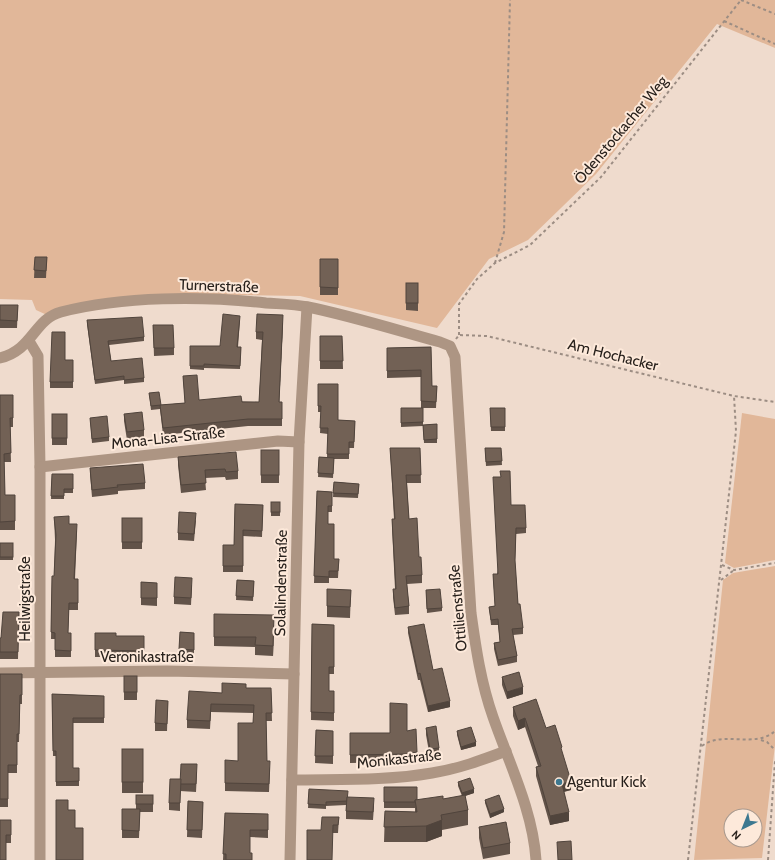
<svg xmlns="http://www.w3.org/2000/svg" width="775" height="860" font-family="Cabin,sans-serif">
<rect width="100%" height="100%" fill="#efdbcd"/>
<!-- green -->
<g fill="#e1b799" fill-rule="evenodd">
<polygon points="0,0 775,0 775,48 717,24 596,174 528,240 489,259 437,328 300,296 163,294 47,315 36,310 32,300 0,299"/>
<polygon points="742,413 775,419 775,560 734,568 725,563"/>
<path d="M 775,566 L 775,745 L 762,858 L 694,860 L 723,580 L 733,573 ZM 731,816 L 755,816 L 755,840 L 731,840 Z"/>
</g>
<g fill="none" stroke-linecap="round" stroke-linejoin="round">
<!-- path -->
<g stroke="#9c8d83" stroke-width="2" stroke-dasharray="3 3" stroke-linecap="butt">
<polyline points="741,0 775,14"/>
<polyline points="724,21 775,44"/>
<polyline points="495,263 504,232 510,0"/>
<polyline points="459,335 459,304 477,279 495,263 530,245 601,177 741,0"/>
<polyline points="456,339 459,335 487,336 734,396 775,402"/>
<polyline points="722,565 734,570 775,563"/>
<polyline points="721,580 734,570"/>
<polyline points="761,740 767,742 775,750"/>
<path d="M 702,746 C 723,730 755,749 775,731"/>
<polyline points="688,860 736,431 734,396"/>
<polyline points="768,860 775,761"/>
</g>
<!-- minor -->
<g stroke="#ad9583" stroke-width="11">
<polyline points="29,341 38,356 40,467 40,860"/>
<path d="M 0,358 C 33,350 34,319 61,312 C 123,296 202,296 266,303 C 280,304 294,304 308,307 C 352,316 396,330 440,342 L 450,346 L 455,357 L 471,613 C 476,649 481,683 493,717 C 509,763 533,811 536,860"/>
<polyline points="40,467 278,441 299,442"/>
<polyline points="0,673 167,671 294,674"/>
<path d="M 292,780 C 338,779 386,781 432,773 C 458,769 482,760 506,751"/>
<polyline points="290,860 299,442 307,307"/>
</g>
</g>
<!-- wall -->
<g fill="#625349">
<polygon points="35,257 47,257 46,278 34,278"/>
<rect x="320" y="259" width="18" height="36"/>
<polygon points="406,283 418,283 418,311 406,310"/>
<polygon points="0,305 18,305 17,328 0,328"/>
<polygon points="87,320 144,337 144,341 109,345 111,361 144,378 144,382 124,384 124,380 95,384 87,324"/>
<polygon points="240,320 238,347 241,347 240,369 204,368 204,370 190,369 190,346 220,346"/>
<polygon points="283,323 279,402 282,402 282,426 248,426 163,435 160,409 151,410 149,393 161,405 185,403 183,376 199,400 259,402 262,340 256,339 256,332"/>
<polygon points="153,325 174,348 174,355 154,356"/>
<polygon points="320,336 342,336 343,369 320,369"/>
<polygon points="431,347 432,386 437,386 436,408 423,408 423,426 401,427 401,408 421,408 421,377 387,378 387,348"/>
<polygon points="65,360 73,360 73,388 50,388 50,382"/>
<polygon points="318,384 338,420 355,421 354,448 349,448 349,459 334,459 333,478 318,477 319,457 327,457 328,434 320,433 321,412 318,412"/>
<polygon points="0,395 13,395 13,427 10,427 11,462 4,462 5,495 15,495 15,530 0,530"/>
<polygon points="490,408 505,408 505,431 491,431"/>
<rect x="52" y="414" width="15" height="31"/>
<polygon points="124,414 144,430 144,438 127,440 124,421"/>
<polygon points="90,418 109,437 109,441 92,443"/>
<polygon points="437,424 437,443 424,443 423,425"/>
<polygon points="390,448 420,448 421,483 407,483 409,519 419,557 422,575 422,583 407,584 409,606 409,614 395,615 393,597 393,589 395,589 392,527 392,519 394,519"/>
<polygon points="485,448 501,448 502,465 486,466"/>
<rect x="261" y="450" width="18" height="33"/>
<polygon points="178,457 238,471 238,479 226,480 225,477 205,478 206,490 181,493 178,465"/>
<polygon points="90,468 145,483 145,489 118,491 118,494 92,497 90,474"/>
<polygon points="52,474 73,474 73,493 64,493 64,499 51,499"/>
<polygon points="334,482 359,484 358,498 333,497"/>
<polygon points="317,491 332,492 332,512 328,512 328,524 334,559 339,559 338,578 329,578 329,583 314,583"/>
<rect x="271" y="502" width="9" height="14"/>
<polygon points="235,504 263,505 262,537 243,536 243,572 223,572 223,545 234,545"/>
<polygon points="511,505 526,528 526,533 516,534 515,562 518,604 523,628 523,634 513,635 517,656 517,662 498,666 494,649 494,643 500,642 498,625 491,625 489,607 495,606 493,574 497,574"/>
<polygon points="54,517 69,524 77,531 75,579 78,579 78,610 69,610 68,633 71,633 71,657 55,657 55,639 51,639 52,576 54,576 55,540"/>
<rect x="122" y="518" width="20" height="31"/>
<polygon points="196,520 194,541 178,540 178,533"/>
<rect x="0" y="543" width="13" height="17"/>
<polygon points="237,580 254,581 253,601 236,600"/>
<polygon points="141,582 157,583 157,606 141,605"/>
<polygon points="192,585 191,605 174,604 174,597"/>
<polygon points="351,590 350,618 327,617 327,606"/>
<polygon points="426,590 442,608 442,611 427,613"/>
<polygon points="19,612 18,659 0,659 0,638 1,638"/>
<polygon points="214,614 274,625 273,656 255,655 255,647 214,646"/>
<polygon points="312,624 334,625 334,674 329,674 329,691 334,691 334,721 311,720"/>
<polygon points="408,627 433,670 450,707 428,712 420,680 418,680 408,633"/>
<polygon points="180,632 194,633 194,657 179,657"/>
<polygon points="95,633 116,636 144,636 144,657 95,657"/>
<polygon points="0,674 22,674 22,704 20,704 19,742 17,742 17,773 8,773 8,807 0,807"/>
<rect x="124" y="676" width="13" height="24"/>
<polygon points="502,677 523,694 507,699 502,685"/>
<polygon points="246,688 271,688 272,721 266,721 267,761 270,769 269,792 225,791 225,783 238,761 253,723 254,713 211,712 210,729 187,728 187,720 222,693"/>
<polygon points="52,694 104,696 104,723 73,723 73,768 79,768 79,786 56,786 56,756 53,756"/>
<polygon points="168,701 167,731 155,731 155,723"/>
<polygon points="513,707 546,728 562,753 571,790 564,792 569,821 550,825 536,776 536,767 538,766 525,727 518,730 513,716"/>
<polygon points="426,728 439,748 439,755 430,757 426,735"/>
<polygon points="316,730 333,731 333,764 315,763"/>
<polygon points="407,731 417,759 407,762 350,763 350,733 390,733"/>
<polygon points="457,731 476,746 461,750 457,735"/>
<rect x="122" y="749" width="21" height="44"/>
<polygon points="197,772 196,792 180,791 180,790 180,811 169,810 169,803 181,779"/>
<polygon points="458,782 474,793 465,796 468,810 468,825 442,830 442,836 426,842 384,842 385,811 415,812 415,808 384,808 384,787 417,800 443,799 462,796 458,786"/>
<polygon points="309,789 347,797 374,806 373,820 346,819 346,805 326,806 326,809 308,808"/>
<polygon points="136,795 153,795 153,812 140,812 139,838 122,838 122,809 136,809"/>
<polygon points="485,800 504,812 490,818 485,803"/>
<polygon points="188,801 203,802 202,838 187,837"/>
<polygon points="225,813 268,814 268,838 250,837 250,853 252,860 223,860"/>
<polygon points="339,817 338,833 333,833 321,830"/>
<polygon points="0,820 11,820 11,843 6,843"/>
<polygon points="479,827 510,843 510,854 483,859 479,838"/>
</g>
<!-- shaded-wall -->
<g fill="#50443c">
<polygon points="283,315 283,323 279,409 279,402"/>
<polygon points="274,615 274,625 273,656 273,646"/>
<polygon points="523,687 523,694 507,699 507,692"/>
<polygon points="450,701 450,707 428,712 428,706"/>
<polygon points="525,718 525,727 518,730 518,721"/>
<polygon points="476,742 476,746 461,750 461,747"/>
<polygon points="417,752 417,759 407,762 407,754"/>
<polygon points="571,781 571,790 562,792 562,784"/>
<polygon points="474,789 474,793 462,797 462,793"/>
<polygon points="504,809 504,812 490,818 490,814"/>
<polygon points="569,812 569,821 550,825 550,816"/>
<polygon points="442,820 442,836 426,842 426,826"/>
</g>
<!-- building -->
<g fill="#726155" stroke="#50443c">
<polygon points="35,257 47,257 46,271 34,270"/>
<polygon points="320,259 338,259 338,288 320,287"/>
<rect x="406" y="283" width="12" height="20"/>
<polygon points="0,305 18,305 17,321 0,320"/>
<polygon points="223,314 240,316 237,347 241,347 240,366 204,364 204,366 190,366 190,346 220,346"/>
<polygon points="257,314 283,315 279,402 282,402 282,419 248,419 163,428 160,405 185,403 183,376 197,375 199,400 241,396 242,402 259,402 263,332 256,332"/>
<polygon points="142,317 144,337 108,341 111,361 142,358 144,378 124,380 124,376 95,380 87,320"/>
<polygon points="153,325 173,325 174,348 154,348"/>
<polygon points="52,332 65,332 65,360 73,360 73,382 50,382"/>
<polygon points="320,336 342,336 343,361 320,361"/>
<polygon points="431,347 432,386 437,386 436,402 421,401 421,370 387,371 387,348"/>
<polygon points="318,384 338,384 338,420 355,421 354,442 349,442 349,454 327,454 328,428 320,428 321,406 318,406"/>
<polygon points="159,392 161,405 151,406 149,393"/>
<polygon points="0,395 13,395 13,418 10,418 11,453 4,454 5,495 15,495 15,521 0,522"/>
<polygon points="401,408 423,408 423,422 401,423"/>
<polygon points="490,408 505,408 505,427 491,427"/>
<polygon points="142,412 144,430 127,432 124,414"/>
<rect x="52" y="414" width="15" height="24"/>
<polygon points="107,416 109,437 92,439 90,418"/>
<polygon points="437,424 437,439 424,440 423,425"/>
<polygon points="390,448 420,448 421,475 406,475 409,519 417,518 419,557 421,557 422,575 406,576 409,606 395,608 393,589 396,589 392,519 395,519"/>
<polygon points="485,448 501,448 502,461 486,462"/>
<rect x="261" y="450" width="18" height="25"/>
<polygon points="236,452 238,471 226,472 225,469 205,470 206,483 181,485 178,457"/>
<polygon points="319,457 334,458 333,474 318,473"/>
<polygon points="143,464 145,483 117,485 118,487 92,490 90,468"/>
<polygon points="500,471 510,471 511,505 525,505 526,528 516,528 515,560 518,604 520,604 523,628 512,629 517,656 498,660 494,643 500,642 498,619 491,620 489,607 495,606 493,574 498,574 493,477 501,477"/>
<polygon points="52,474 73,474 73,489 64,489 64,496 51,496"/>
<polygon points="334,482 359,484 358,494 333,493"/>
<polygon points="317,491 332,492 332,506 328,506 328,524 334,524 334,559 339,559 338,571 329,571 329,577 314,576"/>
<rect x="271" y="502" width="9" height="10"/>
<polygon points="235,504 263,505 262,531 243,530 243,566 223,566 223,545 234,545"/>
<polygon points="179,512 196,513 194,534 178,533"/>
<polygon points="69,516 69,524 77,524 74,579 78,579 78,603 69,603 68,633 71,633 71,651 55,650 55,633 51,632 52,576 54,576 56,535 54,517"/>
<rect x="122" y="518" width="20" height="24"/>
<rect x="0" y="543" width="13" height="14"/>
<polygon points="175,577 192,578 191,598 174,597"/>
<polygon points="237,580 254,581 253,597 236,596"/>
<polygon points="141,582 157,583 157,598 141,598"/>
<polygon points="327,589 351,590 350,607 327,606"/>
<polygon points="440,589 442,608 427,609 426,590"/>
<polygon points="3,612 19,612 18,652 0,652 0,638 1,638"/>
<polygon points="214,614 274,615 273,646 255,645 256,637 214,637"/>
<polygon points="312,624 334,625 334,667 329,667 329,691 334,691 334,713 311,712"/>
<polygon points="424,624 433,670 442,668 450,701 428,706 420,673 418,674 408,627"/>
<polygon points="180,632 194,633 194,650 179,649"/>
<polygon points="95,633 116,633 116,636 144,636 144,651 95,650"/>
<polygon points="519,672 523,687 507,692 502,677"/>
<polygon points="0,674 22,674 22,695 20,695 19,734 17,734 17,765 8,765 8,799 0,799"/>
<rect x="124" y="676" width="13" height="16"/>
<polygon points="222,683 246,684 246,688 271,688 272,713 266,713 267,761 270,761 269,784 225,783 225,760 238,761 238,723 253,723 254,705 211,704 210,721 187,720 189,691 222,693"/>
<polygon points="52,694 104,696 104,718 73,718 73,768 79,768 79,781 56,782 56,751 53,751"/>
<polygon points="536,699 546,728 555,725 562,747 561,748 571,781 562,784 569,812 550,816 536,767 541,766 525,718 518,721 513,707"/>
<polygon points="156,700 168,701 167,724 155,723"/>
<polygon points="390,703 407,704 407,731 416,729 417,752 407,754 350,755 350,733 390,733"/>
<polygon points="436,726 439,748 430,749 426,728"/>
<polygon points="471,727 476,742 461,747 457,731"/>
<polygon points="316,730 333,731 333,756 315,756"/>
<rect x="122" y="749" width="21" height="33"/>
<polygon points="181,764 197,764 196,784 180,784"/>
<polygon points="470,778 474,789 462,793 458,782"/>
<polygon points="170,779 181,779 180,803 169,803"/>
<polygon points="384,787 417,787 417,800 415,800 415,802 384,802"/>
<polygon points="309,789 348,791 347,801 326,802 326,805 308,804"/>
<rect x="136" y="795" width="17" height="9"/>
<polygon points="465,795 468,810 441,815 442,820 426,826 384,827 385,811 417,812 415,800 443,796 443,799"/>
<polygon points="499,795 504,809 490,814 485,800"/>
<polygon points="347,797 374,798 373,812 346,811"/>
<polygon points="56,800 68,800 68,810 75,810 75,828 83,828 83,860 56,860"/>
<polygon points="188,801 203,802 202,830 187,830"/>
<polygon points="122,809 140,809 139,831 122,830"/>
<polygon points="225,813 268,814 268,830 250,830 250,853 252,853 252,860 226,860 226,854 223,854"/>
<polygon points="322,817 339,817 338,825 333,825 332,860 307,860 307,830 321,830"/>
<polygon points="0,820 11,820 11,835 6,835 6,860 0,860"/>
<polygon points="506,822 510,843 483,848 479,827"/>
<polygon points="571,841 572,860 558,860 557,842"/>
</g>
<!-- markers -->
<circle fill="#3d7890" stroke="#fde9da" stroke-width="1.5" cx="559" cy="782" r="4"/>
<g text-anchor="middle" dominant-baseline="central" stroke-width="4" stroke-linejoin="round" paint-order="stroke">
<!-- street labels -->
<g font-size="15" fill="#28211c" stroke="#fde9da">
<text transform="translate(621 130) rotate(-50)">Ödenstockacher Weg</text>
<text transform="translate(219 286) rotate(2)">Turnerstraße</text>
<text transform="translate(613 355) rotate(14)">Am Hochacker</text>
<text transform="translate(168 438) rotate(-6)">Mona-Lisa-Straße</text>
<text transform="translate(281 583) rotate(-89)">Solalindenstraße</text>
<text transform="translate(25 599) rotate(-90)">Heilwigstraße</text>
<text transform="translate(458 608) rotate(-95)">Ottilienstraße</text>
<text x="147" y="657">Veronikastraße</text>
<text transform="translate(399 759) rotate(-6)">Monikastraße</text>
</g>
<!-- poi labels -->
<g font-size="15" fill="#28211c" stroke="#fde9da" text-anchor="start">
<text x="567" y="782">Agentur Kick</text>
</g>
</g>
<!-- north arrow -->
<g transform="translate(743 828) rotate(223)"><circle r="19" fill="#fde9da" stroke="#a8998e"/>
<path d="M0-3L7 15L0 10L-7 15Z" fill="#3d7890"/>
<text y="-6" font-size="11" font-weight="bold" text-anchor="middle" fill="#28211c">N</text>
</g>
</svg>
